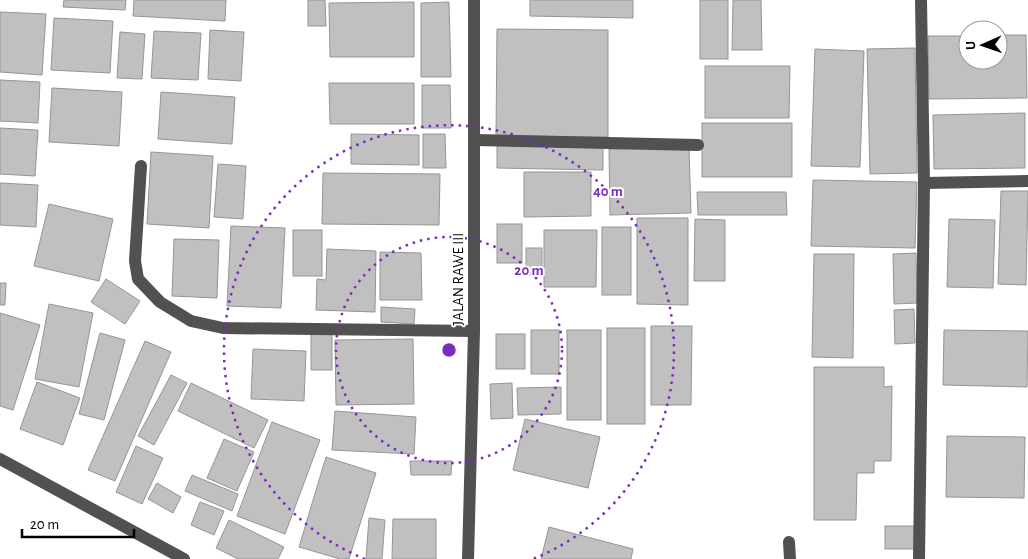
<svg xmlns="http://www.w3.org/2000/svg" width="1028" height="559" font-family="'Alegreya Sans',sans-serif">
<rect width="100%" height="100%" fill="#fff"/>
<!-- building -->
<g fill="#c0c0c0" stroke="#959595">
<polygon points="64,0 126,0 125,10 63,7"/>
<polygon points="134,0 226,0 225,21 133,16"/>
<polygon points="308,0 325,0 326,26 308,26"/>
<polygon points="530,0 633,0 633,18 530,16"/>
<rect x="700" y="0" width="28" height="59"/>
<polygon points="733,0 761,0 762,50 732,50"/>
<polygon points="414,2 414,57 330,57 329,3"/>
<polygon points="449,2 451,77 421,77 421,3"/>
<polygon points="0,12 46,14 42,75 0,72"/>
<polygon points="54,18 113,21 110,73 51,70"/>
<polygon points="497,29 608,30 608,137 496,136"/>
<polygon points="210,30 244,32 241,81 208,79"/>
<polygon points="154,31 201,33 198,80 151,78"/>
<polygon points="120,32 145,34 142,79 117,78"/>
<polygon points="998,35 1026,35 1027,98 929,99 928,36 968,36 968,60 998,60"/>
<polygon points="915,48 917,173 870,174 867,49"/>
<polygon points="815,49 864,51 860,167 811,166"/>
<polygon points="705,66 790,66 789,118 705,118"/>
<polygon points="0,80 40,82 38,123 0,121"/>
<polygon points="329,83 414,83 414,124 330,124"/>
<polygon points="422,85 450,85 451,128 422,128"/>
<polygon points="52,88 122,92 119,146 49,142"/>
<polygon points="161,92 235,97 232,144 158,139"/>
<polygon points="1025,113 1025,168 934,169 933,115"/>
<rect x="702" y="123" width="90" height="54"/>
<polygon points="0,128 38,130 35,176 0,174"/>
<polygon points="351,134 419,135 419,165 351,164"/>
<polygon points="423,134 445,134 446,168 423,168"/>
<polygon points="497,144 603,146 603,170 497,168"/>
<polygon points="689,148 691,213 610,215 609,149"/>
<polygon points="151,152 213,156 209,228 147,224"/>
<polygon points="218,164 246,166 243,219 214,217"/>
<polygon points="524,172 591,172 591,216 524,217"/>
<polygon points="323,173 440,174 439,225 322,224"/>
<polygon points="813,180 917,182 915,248 811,246"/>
<polygon points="0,183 38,185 36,227 0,225"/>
<polygon points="1001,191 1028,191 1026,285 998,284"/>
<polygon points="697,192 786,192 787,215 698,215"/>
<polygon points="49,204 113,219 99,281 34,266"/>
<polygon points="637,218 688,218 688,305 637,304"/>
<polygon points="695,219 725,220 725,281 694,281"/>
<polygon points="949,219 995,220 993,288 947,287"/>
<rect x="497" y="224" width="25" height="39"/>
<polygon points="231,226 285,228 281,308 227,306"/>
<rect x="602" y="227" width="29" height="68"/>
<rect x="293" y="230" width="29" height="46"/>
<polygon points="544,230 597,230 596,287 544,287"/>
<polygon points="174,239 219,240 217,298 172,296"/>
<rect x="526" y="248" width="16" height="27"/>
<polygon points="327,249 376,251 375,312 316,310 317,279 326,280"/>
<polygon points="380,252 421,253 422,300 380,300"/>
<polygon points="916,253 917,303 894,304 893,254"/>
<polygon points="814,254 854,254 853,358 812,357"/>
<polygon points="106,279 140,301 125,324 91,302"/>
<polygon points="0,283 6,283 5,305 0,305"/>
<polygon points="49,304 93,313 79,387 35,379"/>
<polygon points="381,307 415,309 414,324 381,322"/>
<polygon points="914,309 915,343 895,344 894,310"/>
<polygon points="0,313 40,325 13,410 0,406"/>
<polygon points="651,326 692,326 691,405 651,405"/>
<rect x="607" y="328" width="38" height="96"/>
<rect x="531" y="330" width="28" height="44"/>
<rect x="567" y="330" width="34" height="90"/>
<polygon points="944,330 1028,331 1027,387 943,385"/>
<polygon points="100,333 125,340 104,420 79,414"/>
<polygon points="332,333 332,370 311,370 311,334"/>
<rect x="496" y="334" width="29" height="35"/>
<polygon points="413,339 414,404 336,405 335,340"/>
<polygon points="145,341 171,352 115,481 88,470"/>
<polygon points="253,349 306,351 304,401 251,399"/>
<polygon points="814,367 884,367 884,387 892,386 891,461 874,461 874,473 857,473 856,520 814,520"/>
<polygon points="171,375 187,383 154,445 138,436"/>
<polygon points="37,382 80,398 63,445 20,429"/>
<polygon points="191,383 268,420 254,448 178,411"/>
<polygon points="512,383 513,418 491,419 490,384"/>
<polygon points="561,387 561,414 518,415 517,388"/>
<polygon points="335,411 416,417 414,454 332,450"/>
<polygon points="525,419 600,437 588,488 513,470"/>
<polygon points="272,422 320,440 285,534 237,516"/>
<polygon points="947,436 1025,437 1024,498 946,497"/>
<polygon points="224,439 254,452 237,491 207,478"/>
<polygon points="136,446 163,458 142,504 116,492"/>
<polygon points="326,457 376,473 349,559 340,559 299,547"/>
<polygon points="410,461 452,461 451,475 411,475"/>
<polygon points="192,475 238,494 232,511 185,491"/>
<polygon points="157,483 181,497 173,513 148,499"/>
<polygon points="200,502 224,511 214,535 191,525"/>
<polygon points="369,518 385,520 382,559 366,559"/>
<polygon points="393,519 436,519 436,559 392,559"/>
<polygon points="229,520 284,547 278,559 238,559 216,548"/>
<rect x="885" y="526" width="31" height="23"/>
<polygon points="549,527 633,549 631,559 541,559"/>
</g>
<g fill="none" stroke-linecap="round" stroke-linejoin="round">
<!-- minor -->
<g stroke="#515151" stroke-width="12">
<polyline points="475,140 698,145"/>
<polyline points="141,166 135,261 138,279 160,302 191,321 223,328 474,331"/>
<polyline points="924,183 1028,181"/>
<polyline points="0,459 184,559"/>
<polyline points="789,542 790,559"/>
<polyline points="468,559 474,331 474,0"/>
<polyline points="919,559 924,183 921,0"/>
</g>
</g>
<!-- distance rings -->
<g fill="none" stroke="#7b2cbf" stroke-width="2.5" stroke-dasharray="2.5 5">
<circle cx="449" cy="350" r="113"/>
<path d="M365 559A225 225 0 1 1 533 559"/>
</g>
<g text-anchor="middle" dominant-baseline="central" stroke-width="4" stroke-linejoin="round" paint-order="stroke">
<!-- street labels -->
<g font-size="15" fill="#000" stroke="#fff">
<text transform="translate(458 279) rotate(-90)">JALAN RAWE III</text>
</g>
</g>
<circle cx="449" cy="350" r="8" fill="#7b2cbf" stroke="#fff" stroke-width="2.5"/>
<g font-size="15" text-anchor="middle" font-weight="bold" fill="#7b2cbf" stroke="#fff" stroke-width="4" stroke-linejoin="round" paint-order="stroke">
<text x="608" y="196">40 m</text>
<text x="529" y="275">20 m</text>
</g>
<!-- north arrow -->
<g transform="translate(983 45) rotate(268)"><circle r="24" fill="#ffffff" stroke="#999999"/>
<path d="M0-4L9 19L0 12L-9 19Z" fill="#000000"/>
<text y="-8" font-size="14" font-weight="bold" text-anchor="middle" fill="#000000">U</text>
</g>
<!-- scale -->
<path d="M22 529v8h112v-8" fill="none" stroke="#000000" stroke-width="2.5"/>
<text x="30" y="529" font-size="15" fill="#000000" stroke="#ffffff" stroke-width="4" paint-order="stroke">20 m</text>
</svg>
